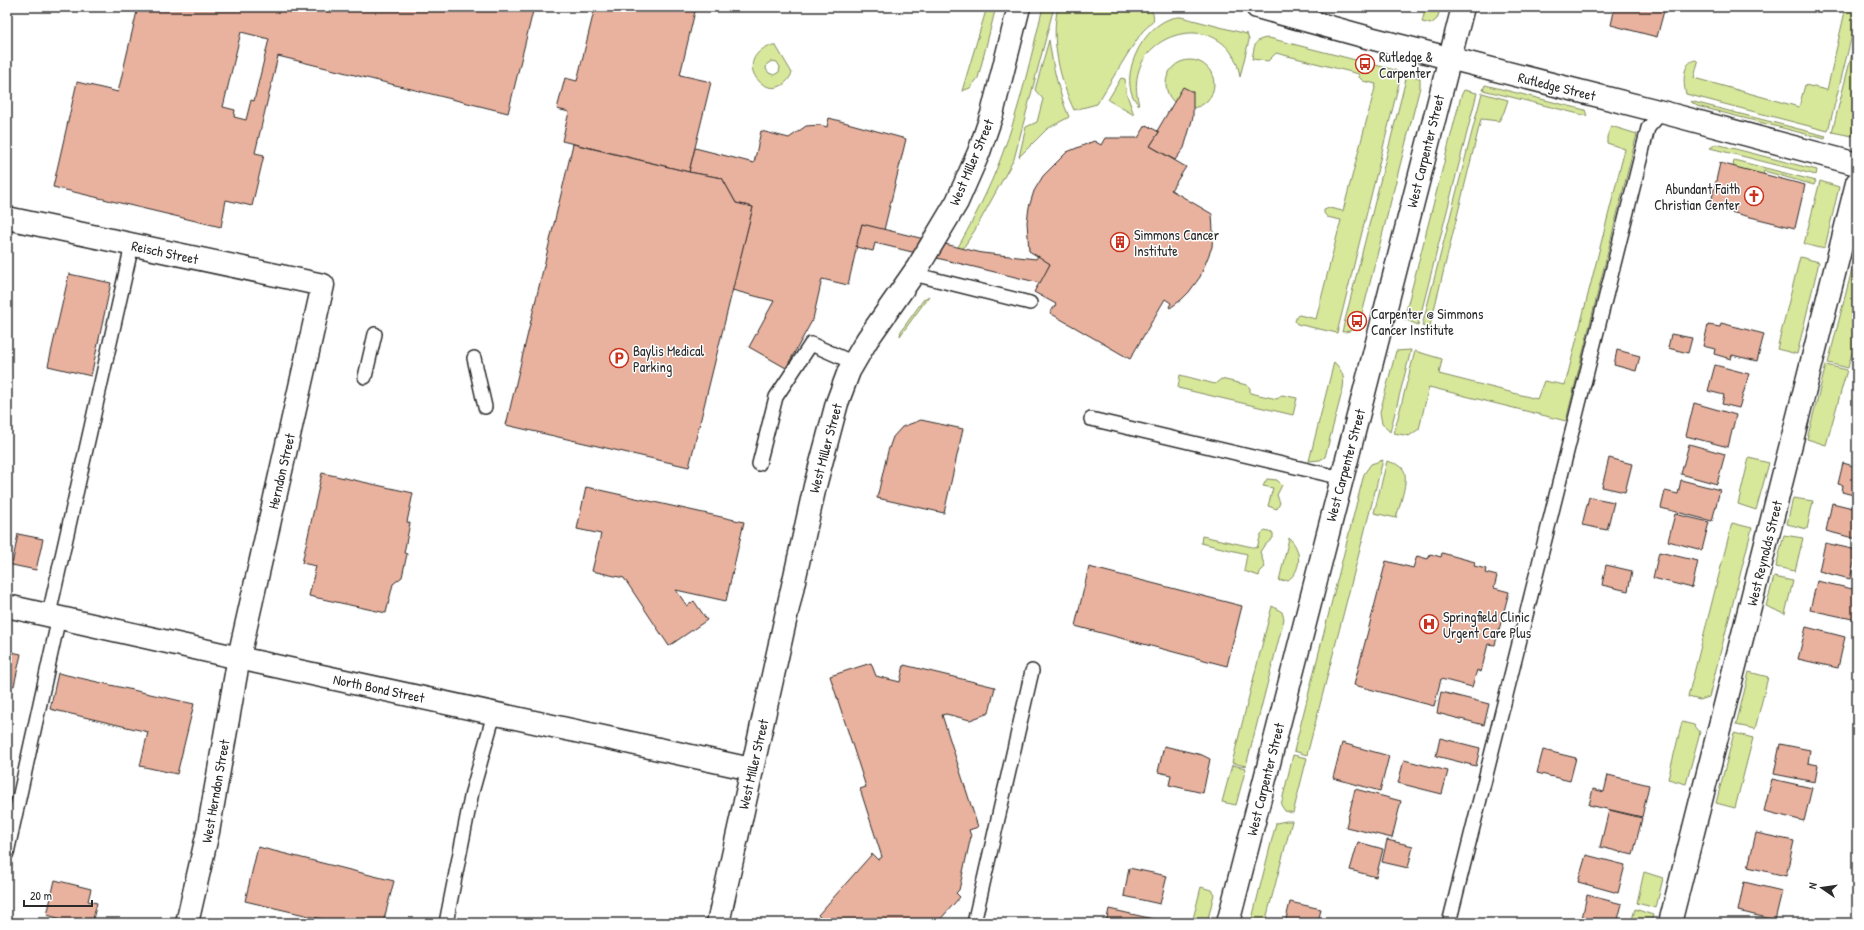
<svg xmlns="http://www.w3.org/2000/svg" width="1864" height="930" font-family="'Patrick Hand',sans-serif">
<rect width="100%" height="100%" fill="#fff"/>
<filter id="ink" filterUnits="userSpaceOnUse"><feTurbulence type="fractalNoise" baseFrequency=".025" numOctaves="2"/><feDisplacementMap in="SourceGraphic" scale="8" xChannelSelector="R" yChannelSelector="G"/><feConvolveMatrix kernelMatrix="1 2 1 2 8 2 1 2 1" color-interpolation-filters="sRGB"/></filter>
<g filter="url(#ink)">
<!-- built -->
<polygon fill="#f8e8e2" points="1390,7 1414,7 1413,13"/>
<!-- green -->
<g fill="#d7e89b" stroke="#818a63" fill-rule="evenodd">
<polygon points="987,7 996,7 978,78 970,88 962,91"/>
<path d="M 1043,7 L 1054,7 L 1014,159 L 975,230 L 954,262 L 953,256 C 972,223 989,190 1002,155 C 1020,107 1031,57 1043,7 Z"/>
<path d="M 1058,7 L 1148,7 C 1152,11 1155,15 1153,21 C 1150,26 1143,29 1140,35 C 1125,57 1111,81 1097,104 L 1074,110 C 1060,81 1050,39 1058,7 Z"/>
<polygon points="1426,7 1441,7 1437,19 1431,24 1422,22"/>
<path d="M 1846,7 L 1857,7 L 1857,15 L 1828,131 L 1686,94 C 1683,84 1682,61 1696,60 L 1698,62 L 1694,78 L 1799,107 L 1805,85 L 1827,90 Z"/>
<path d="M 1181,17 L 1247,34 L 1249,40 L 1240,77 C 1230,3 1118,29 1139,105 C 1113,80 1146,16 1181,17 Z"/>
<polygon points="1857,34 1857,116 1852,136 1832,132"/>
<path d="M 1269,38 L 1395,70 L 1401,75 L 1337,333 L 1297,324 L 1295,321 L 1297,316 L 1299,315 L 1316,319 L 1341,220 L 1327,217 L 1324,213 L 1324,210 L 1329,208 L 1343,211 L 1376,84 L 1363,81 L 1359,77 L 1359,74 L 1276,53 L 1268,61 L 1252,59 C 1255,45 1253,39 1269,38 Z"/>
<path d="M 1049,40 C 1053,67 1058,91 1069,117 L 1047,129 L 1019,157 L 1026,127 L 1037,122 L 1043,99 L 1035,90 Z"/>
<path d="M 768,46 L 776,46 L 792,73 C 775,111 728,65 768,46 ZM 772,61 L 777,62 L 780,67 L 779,72 L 774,75 L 769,73 L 766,69 L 767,64 Z"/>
<circle cx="1190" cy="84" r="24"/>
<path d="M 1407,75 L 1420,78 L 1420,87 L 1361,318 C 1357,327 1353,332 1342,332 Z"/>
<polygon points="1121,78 1125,79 1126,92 1134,115 1108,100"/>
<polygon points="1485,85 1585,110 1587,116 1483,90"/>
<polygon points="1464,90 1477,93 1418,325 1404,319 1461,96"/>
<polygon points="1482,93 1508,100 1504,112 1499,121 1481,119 1430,326 1448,331 1446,333 1422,326"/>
<polygon points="1690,101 1826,136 1825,139 1697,106"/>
<polygon points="1611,126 1637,134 1566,421 1429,387 1419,429 1409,436 1394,433 1415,351 1442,359 1439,374 1537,399 1544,381 1565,385 1625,149 1607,143 1607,137"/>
<polygon points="1716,144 1817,170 1816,175 1710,148"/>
<polygon points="1734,160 1816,181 1814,185 1764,171 1763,175 1733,167"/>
<polygon points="1820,181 1839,187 1825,247 1819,248 1804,244"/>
<polygon points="1857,250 1857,333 1848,368 1828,363"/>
<polygon points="1800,257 1819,262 1797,354 1777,349"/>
<polygon points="929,296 900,336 901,331 924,299"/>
<polygon points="1411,350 1390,432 1382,424 1380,412 1396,351"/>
<path d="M 1334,362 C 1342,370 1345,377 1343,388 L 1325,457 L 1320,460 L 1309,461 Z"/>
<polygon points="1826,365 1847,370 1826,445 1807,439"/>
<polygon points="1180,375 1215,384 1221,379 1247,385 1250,388 1250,393 1277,399 1282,395 1297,398 1293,415 1178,388"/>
<polygon points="1749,458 1769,463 1756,510 1738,504"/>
<polygon points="1383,460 1307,755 1294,751 1364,474 1371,464"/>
<path d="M 1387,461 C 1392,463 1400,464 1403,469 C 1410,478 1399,507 1396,518 L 1374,513 Z"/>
<polygon points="1267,479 1277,480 1282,485 1277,495 1280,503 1277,509 1268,506 1273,488 1263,486"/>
<polygon points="1793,498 1813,501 1807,529 1787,524"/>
<polygon points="1732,523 1752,528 1709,697 1700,700 1688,697"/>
<polygon points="1265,531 1273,533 1273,538 1263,547 1260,552 1265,567 1260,572 1259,576 1244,571 1247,554 1201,543 1202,536 1257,548 1261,534"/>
<polygon points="1784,535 1803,538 1795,571 1776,567"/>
<path d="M 1289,538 C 1301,548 1303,570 1288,580 L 1279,581 Z"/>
<polygon points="1774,577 1793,581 1785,614 1766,606"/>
<polygon points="1272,606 1282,612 1284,619 1246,766 1232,763"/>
<polygon points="1749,672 1768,677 1755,729 1736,725"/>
<polygon points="1682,722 1694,725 1700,732 1686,784 1668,779"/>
<polygon points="1734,733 1753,738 1735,808 1716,803"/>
<polygon points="1293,755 1307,758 1293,813 1285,811 1281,805"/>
<polygon points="1232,765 1246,768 1236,805 1222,802"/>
<polygon points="1286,821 1292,821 1265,923 1251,923 1276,823"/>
<polygon points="1644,872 1663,878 1656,908 1637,903"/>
<polygon points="1201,887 1211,890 1214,894 1207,923 1192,923"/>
<polygon points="1635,909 1653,915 1651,923 1631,923"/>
</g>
<!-- building -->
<g fill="#e9b29e" stroke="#2b2b2b" fill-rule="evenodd">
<path d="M 138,7 L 422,7 L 439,11 L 446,7 L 534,7 L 508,113 L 278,56 L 255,153 L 264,155 L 252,206 L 226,200 L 221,227 L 53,187 L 77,82 L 118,92 ZM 241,32 L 269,39 L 254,101 L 251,100 L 246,120 L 234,117 L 235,110 L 223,107 Z"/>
<polygon points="595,7 696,7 680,75 711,82 689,172 562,141 569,112 557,109 565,78 577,81"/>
<polygon points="1615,7 1665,7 1657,37 1611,25"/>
<polygon points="1183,87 1193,92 1193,117 1184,148 1175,160 1150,146 1159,132 1157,131"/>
<polygon points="829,118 906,139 884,230 862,224 848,285 822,279 813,319 786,368 749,347 774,301 732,290 753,207 736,203 722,178 689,172 695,148 754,163 761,131 789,138 806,126 820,125 827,127"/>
<polygon points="1146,125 1159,132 1150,146 1186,167 1171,190 1212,214 1213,231 1212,247 1200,277 1189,292 1181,300 1170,308 1169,307 1171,303 1165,299 1130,359 1050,313 1056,304 1034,292 1050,264 1029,251 1027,222 1029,207 1034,191 1043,176 1067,152 1094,141 1101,145 1105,138 1138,138"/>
<polygon points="573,144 689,172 722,178 736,203 753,207 689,467 506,425"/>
<polygon points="1720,163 1805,185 1795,228 1710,207"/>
<polygon points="862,224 982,253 1036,259 1038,256 1050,264 1040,283 875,243 873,251 856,247"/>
<polygon points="69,274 111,283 91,376 48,366"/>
<polygon points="1721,323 1764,334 1757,361 1732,355 1731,359 1714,354 1715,349 1703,346 1708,325 1720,327"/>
<polygon points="1671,334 1692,338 1688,353 1668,348"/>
<polygon points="1617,350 1640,356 1636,371 1614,365"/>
<polygon points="1715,365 1749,374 1739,408 1722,404 1724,395 1708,391"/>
<polygon points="1694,403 1736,415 1728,447 1686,436"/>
<polygon points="921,420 963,429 944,513 877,498 888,451 893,437 902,427"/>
<polygon points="1689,444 1725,454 1717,484 1681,474"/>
<polygon points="1609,458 1632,464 1625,492 1602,487"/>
<polygon points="1843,463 1857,467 1857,496 1842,492 1843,485 1838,484"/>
<polygon points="322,473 413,493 407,522 410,523 404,553 407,554 402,577 393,584 386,613 309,596 316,566 302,563"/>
<polygon points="1681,480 1720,490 1712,521 1661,508 1665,491 1678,494"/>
<polygon points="586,487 744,522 726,601 676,590 687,606 694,601 707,620 669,646 624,578 592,571 601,534 577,529"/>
<polygon points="1589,497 1614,502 1607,530 1582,525"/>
<polygon points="1832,503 1857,509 1857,539 1826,531"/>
<polygon points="1675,514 1709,522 1702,550 1668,541"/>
<polygon points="18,534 43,539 36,570 12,565"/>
<polygon points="1825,543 1857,550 1850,579 1819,571"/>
<polygon points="1659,552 1698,561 1692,588 1653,578"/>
<polygon points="1442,553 1475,562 1474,566 1486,569 1485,573 1497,576 1494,588 1509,592 1495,645 1488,644 1481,672 1477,670 1472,687 1441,679 1434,706 1354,685 1386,561 1413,568 1417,556 1428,559 1430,554 1441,557"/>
<polygon points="1606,565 1632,571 1628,591 1602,585"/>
<polygon points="1089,567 1242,606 1227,666 1075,626"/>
<polygon points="1817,581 1857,590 1857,620 1810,610"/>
<polygon points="1806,627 1845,637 1838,668 1798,659"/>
<polygon points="7,651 21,654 14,686 7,684"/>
<polygon points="871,663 876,676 900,682 904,665 995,687 989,713 970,720 946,714 942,715 978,827 969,830 971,836 959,890 956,893 960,897 937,923 825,923 818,915 872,854 878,860 882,857 860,789 866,787 830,676"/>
<polygon points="58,673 194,704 177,774 140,766 148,732 50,709"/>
<polygon points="1441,692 1489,704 1484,725 1437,713"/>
<polygon points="1440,738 1480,748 1476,766 1436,756"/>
<polygon points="1342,743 1389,756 1380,791 1333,778"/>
<polygon points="1780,744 1810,750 1808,763 1818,765 1815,782 1774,774"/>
<polygon points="1164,746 1202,755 1210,759 1203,793 1169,785 1171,775 1158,772"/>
<polygon points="1543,750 1576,758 1570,781 1537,773"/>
<polygon points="1404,760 1448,771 1442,794 1398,783"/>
<polygon points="1608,775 1649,785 1642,817 1589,805 1593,789 1604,792"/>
<polygon points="1772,779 1812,788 1804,821 1764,811"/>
<polygon points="1355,789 1401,801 1392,838 1346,827"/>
<polygon points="1609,810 1642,818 1633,855 1600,847"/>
<polygon points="1756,833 1794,841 1786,876 1748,867"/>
<polygon points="1387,840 1413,846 1408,868 1382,862"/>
<polygon points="1358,842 1383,849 1376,877 1350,870"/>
<polygon points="258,847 394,881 383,923 339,923 245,901"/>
<polygon points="1586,855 1625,865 1618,893 1578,882"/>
<polygon points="1129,868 1167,876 1160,904 1124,896"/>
<polygon points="55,880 91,889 88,901 97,903 92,923 57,923 58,918 47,915"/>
<polygon points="1744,882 1782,891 1775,920 1738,911"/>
<polygon points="1587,895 1622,904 1617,923 1581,923"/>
<polygon points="1290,902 1321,909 1318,923 1285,923"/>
<polygon points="1109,909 1162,921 1162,923 1106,923"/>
</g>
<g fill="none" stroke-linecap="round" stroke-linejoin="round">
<!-- service casing -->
<g stroke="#2b2b2b" stroke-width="16">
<g id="service">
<polyline points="913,274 1030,303"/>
<polyline points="474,358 485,407"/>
<polyline points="365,377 375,334"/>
<polyline points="1091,419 1342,478"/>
<polyline points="759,464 776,397 811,344 854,363"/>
<polyline points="49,614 132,245"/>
<polyline points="7,853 59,617"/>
<polyline points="446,923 472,792 494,714"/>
<polyline points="974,923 1032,671"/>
<polyline points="1449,923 1648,128 1662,112"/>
</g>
</g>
<!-- minor casing -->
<g stroke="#2b2b2b" stroke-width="25">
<g id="minor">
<polyline points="1257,7 1370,38 1662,112 1857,164"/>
<polyline points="7,218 323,285 239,657 208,832 187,923"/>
<polyline points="7,606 257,662 751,769"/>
<polyline points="718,923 815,486 837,403 849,371 867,340 918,267 957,202 979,152 992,114 1019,7"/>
<polyline points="1670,923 1857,183"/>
</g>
</g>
<!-- tertiary casing -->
<g stroke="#2b2b2b" stroke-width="25">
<polyline id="tertiary" points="1228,923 1463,7"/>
</g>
<!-- service -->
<use href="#service" stroke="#fff" stroke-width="13"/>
<!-- minor -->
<use href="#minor" stroke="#fff" stroke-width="22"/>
<!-- tertiary -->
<use href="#tertiary" stroke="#fff" stroke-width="22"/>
</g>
</g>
<!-- icons -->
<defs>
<g id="bus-ring" transform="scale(1)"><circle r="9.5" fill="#fff" stroke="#c8321e" stroke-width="1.5"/><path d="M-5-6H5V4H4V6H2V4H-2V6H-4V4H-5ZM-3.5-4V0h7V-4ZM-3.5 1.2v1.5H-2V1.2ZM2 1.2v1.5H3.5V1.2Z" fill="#c8321e"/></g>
<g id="church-ring" transform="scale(1)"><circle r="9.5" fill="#fff" stroke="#c8321e" stroke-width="1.5"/><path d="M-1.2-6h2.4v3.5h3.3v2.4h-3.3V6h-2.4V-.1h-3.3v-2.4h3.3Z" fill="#c8321e"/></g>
<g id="building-ring" transform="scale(1)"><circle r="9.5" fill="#fff" stroke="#c8321e" stroke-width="1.5"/><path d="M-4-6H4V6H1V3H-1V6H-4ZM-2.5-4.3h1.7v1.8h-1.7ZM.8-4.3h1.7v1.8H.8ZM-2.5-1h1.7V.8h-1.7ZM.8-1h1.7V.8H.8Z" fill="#c8321e"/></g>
<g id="parking-ring" transform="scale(1)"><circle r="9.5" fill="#fff" stroke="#c8321e" stroke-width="1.5"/><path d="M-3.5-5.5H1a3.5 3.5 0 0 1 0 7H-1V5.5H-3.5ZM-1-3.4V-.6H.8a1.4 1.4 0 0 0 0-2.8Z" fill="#c8321e"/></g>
<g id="hospital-ring" transform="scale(1)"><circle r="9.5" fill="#fff" stroke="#c8321e" stroke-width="1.5"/><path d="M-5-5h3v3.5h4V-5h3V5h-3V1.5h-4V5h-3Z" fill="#c8321e"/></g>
</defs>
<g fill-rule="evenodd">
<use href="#bus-ring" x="1365" y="64"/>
<use href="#church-ring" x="1754" y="196"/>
<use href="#building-ring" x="1120" y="242"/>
<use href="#bus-ring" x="1357" y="321"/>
<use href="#parking-ring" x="619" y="358"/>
<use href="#hospital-ring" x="1429" y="624"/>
</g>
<g text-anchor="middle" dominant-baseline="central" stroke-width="3" stroke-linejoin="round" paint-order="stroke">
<!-- poi labels -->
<g font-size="14" fill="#2b2b2b" stroke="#fff" text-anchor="start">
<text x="1379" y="56">Rutledge &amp;<tspan x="1379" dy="16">Carpenter</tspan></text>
<text x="1740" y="188" text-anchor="end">Abundant Faith<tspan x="1740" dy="16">Christian Center</tspan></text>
<text x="1134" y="234">Simmons Cancer<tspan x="1134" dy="16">Institute</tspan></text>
<text x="1371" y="313">Carpenter @ Simmons<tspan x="1371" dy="16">Cancer Institute</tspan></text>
<text x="633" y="350">Baylis Medical<tspan x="633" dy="16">Parking</tspan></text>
<text x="1443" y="616">Springfield Clinic<tspan x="1443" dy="16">Urgent Care Plus</tspan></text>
</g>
<!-- street labels -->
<g font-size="14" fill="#2b2b2b" stroke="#fff">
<text transform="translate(1557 86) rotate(14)">Rutledge Street</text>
<text transform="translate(1425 151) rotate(-76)">West Carpenter Street</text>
<text transform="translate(971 162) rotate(-67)">West Miller Street</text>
<text transform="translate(165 252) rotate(12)">Reisch Street</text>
<text transform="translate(825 448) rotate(-75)">West Miller Street</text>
<text transform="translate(1345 465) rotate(-75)">West Carpenter Street</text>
<text transform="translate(281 471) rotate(-77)">Herndon Street</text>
<text transform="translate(1764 553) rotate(-76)">West Reynolds Street</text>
<text transform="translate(379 688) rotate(12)">North Bond Street</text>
<text transform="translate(753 764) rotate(-77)">West Miller Street</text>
<text transform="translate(1265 779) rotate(-76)">West Carpenter Street</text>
<text transform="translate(215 791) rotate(-80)">West Herndon Street</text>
</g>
</g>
<!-- margin -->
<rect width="1864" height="930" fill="none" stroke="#fff" stroke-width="24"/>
<rect x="12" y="12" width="1840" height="906" fill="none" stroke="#2b2b2b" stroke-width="1.5" filter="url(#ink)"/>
<!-- north arrow -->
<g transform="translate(1822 888) rotate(283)" stroke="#ffffff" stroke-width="3" paint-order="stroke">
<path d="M0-3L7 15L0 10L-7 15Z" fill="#2b2b2b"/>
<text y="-6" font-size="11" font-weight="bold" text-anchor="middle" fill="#2b2b2b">N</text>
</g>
<!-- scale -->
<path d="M24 900v6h68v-6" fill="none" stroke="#2b2b2b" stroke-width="2"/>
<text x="30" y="900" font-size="12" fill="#2b2b2b" stroke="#ffffff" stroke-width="3" paint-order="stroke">20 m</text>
</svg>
